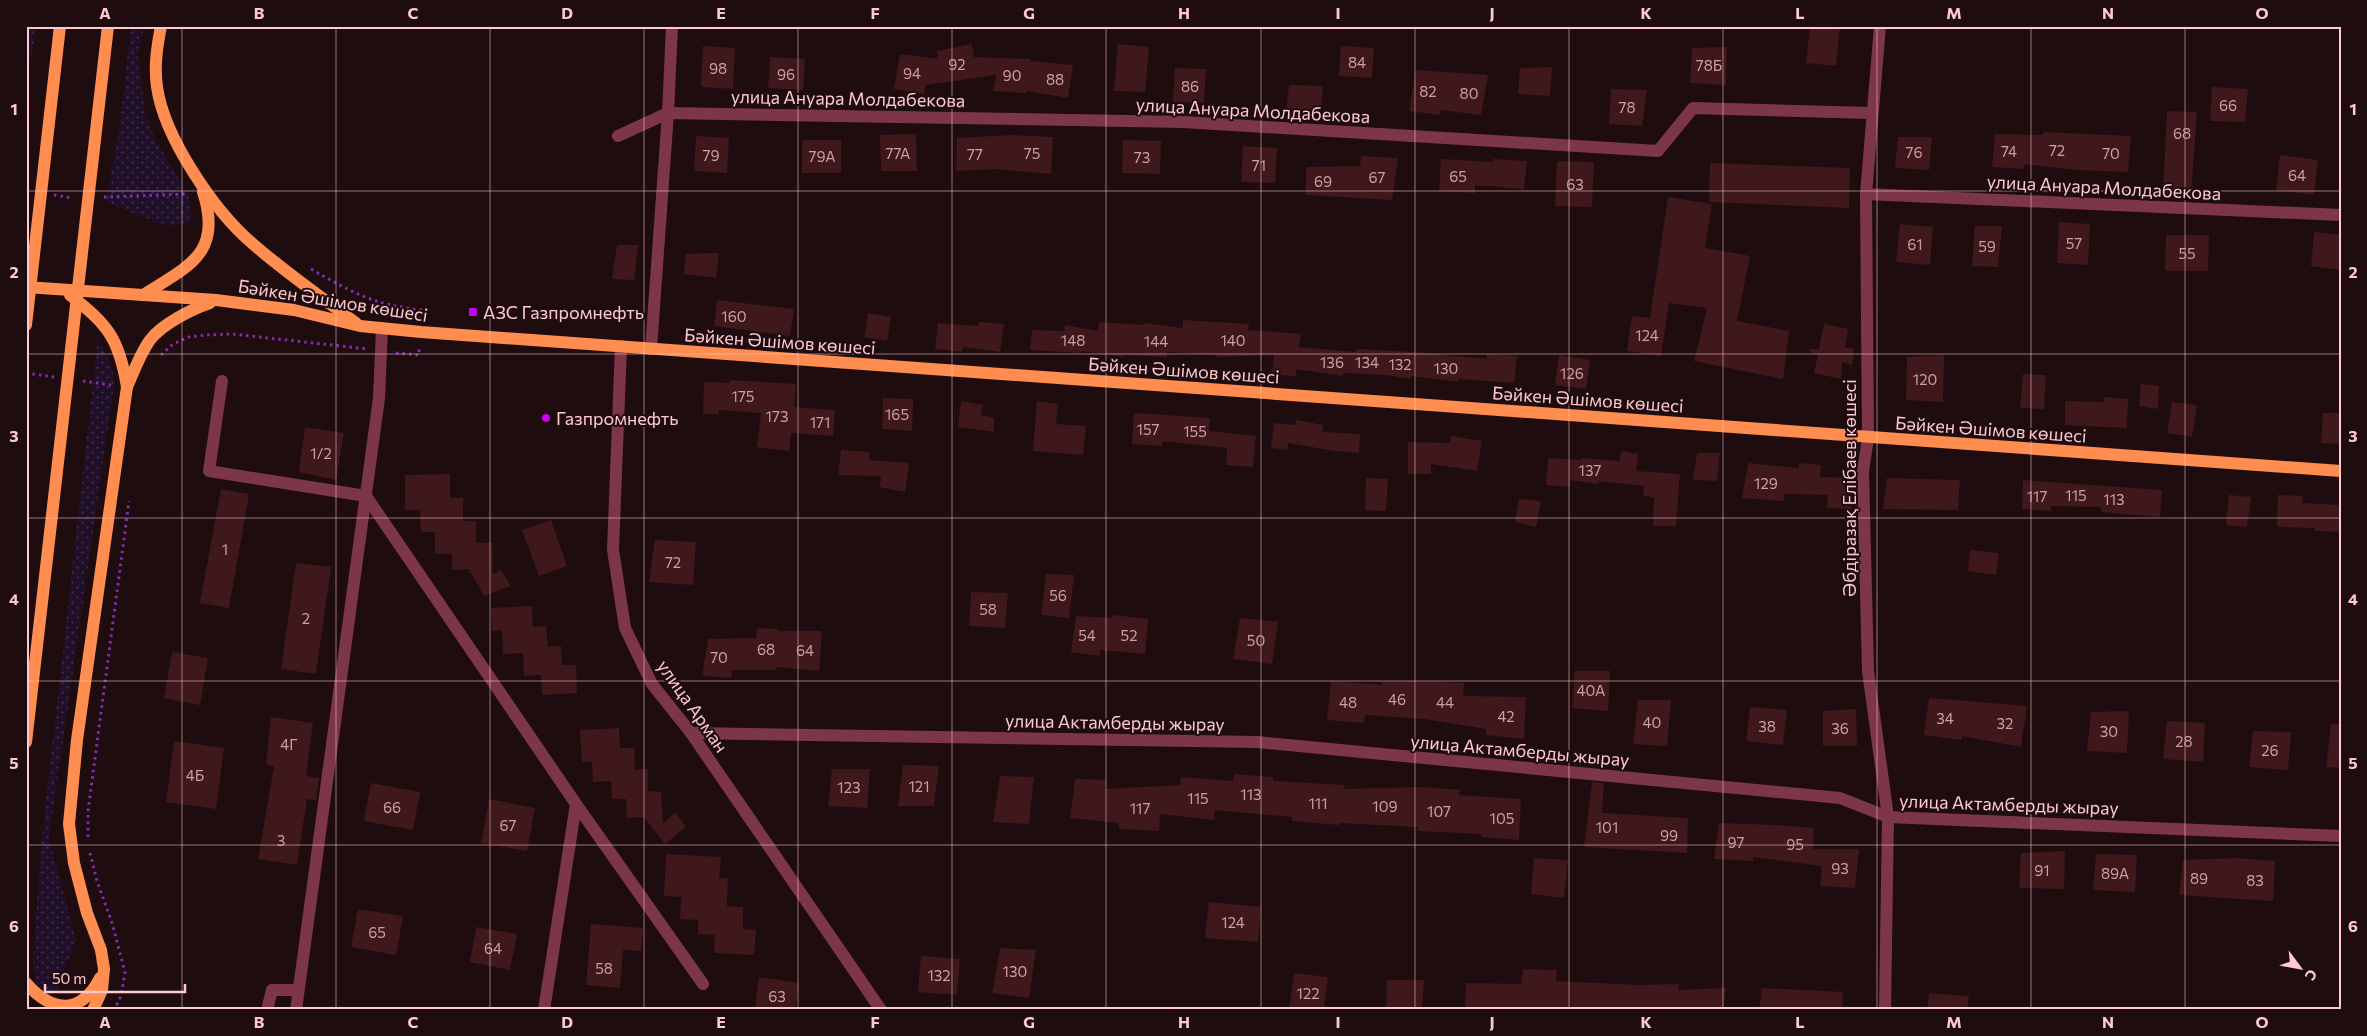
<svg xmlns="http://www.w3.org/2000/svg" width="2367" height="1036" font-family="Commissioner,sans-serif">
<defs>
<pattern id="grass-dots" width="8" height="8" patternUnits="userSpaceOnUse" patternTransform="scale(1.25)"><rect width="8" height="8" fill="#200f28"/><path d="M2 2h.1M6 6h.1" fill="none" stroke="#413146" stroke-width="1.8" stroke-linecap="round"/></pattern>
</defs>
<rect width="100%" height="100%" fill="#1e0c0e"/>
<!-- grass -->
<g fill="url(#grass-dots)">
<polygon points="26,26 37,26 26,83"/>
<polygon points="131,26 144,26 138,54 145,113 155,139 188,194 192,219 177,226 156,223 106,202 119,130"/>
<path d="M 98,337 L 112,367 L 114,385 L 49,838 L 76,940 L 55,993 C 35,991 33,975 33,958 L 41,846 Z"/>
</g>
<!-- building -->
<g fill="#3f181b">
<polygon points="1810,26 1840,26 1836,66 1806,63"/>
<polygon points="972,44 974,57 1031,59 1030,61 1073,65 1068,98 1027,91 1026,93 993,91 996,75 926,85 924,94 894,89 900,54 938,59 937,51"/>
<polygon points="1118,44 1149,47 1145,92 1114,91"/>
<polygon points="703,46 735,48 733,89 701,87"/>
<polygon points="1341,46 1374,48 1372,78 1339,76"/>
<polygon points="1727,47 1726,85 1690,83 1692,48"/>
<polygon points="770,57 805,59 803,90 768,88"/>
<polygon points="1552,67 1550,96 1518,94 1520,68"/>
<polygon points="1175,68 1206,69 1204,103 1173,102"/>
<polygon points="1416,70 1488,75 1481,115 1440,110 1440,115 1409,111"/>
<polygon points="1289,85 1323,86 1320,113 1286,110"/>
<polygon points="2212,87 2248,89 2245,122 2210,121"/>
<polygon points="1611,89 1647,90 1642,126 1609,124"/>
<polygon points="2167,111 2197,112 2191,195 2163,193"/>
<polygon points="2043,132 2131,136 2128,172 2077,170 2024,164 2023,169 1992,167 1995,134 2043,135"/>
<polygon points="916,134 917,171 881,171 880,135"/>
<polygon points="1012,135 1053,137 1051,174 998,169 956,171 957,138"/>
<polygon points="696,136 729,138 727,173 694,171"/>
<polygon points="1898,137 1932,137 1929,170 1895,168"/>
<rect x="802" y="140" width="39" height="33"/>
<polygon points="1123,140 1161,141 1160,174 1122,173"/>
<polygon points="1243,146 1277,148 1275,183 1241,182"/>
<polygon points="2280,155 2318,160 2314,195 2276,190"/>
<polygon points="1361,156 1398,158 1392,200 1306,195 1306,167 1360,166"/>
<polygon points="1441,159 1493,162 1493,159 1527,161 1524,189 1475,185 1475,193 1439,191"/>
<polygon points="1557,161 1594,162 1592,207 1555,206"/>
<polygon points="1710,163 1850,168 1849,208 1709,202"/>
<polygon points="1668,197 1712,204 1705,248 1750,256 1737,321 1789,331 1783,379 1694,361 1707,308 1669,303 1661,356 1627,351 1632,316 1650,318"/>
<polygon points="2059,222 2090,224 2088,265 2057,263"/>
<polygon points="1900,224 1933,227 1930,265 1896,262"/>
<polygon points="1975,226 2002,226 1998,267 1972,266"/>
<polygon points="2314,232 2341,235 2341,270 2311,266"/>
<polygon points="2166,235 2209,235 2208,271 2165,271"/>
<polygon points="617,245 638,245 634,280 612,279"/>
<polygon points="719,253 716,278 684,274 686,254"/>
<polygon points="717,300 794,309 790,336 714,326"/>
<polygon points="868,313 891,317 887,341 864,337"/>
<polygon points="1183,320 1249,324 1248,330 1301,334 1299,347 1356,352 1357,349 1415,352 1486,359 1487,354 1517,356 1514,383 1459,379 1459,382 1411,376 1411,379 1386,375 1343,373 1343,376 1296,369 1296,376 1272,375 1274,355 1217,357 1217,355 1167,352 1167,357 1124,355 1124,357 1082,351 1081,353 1030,350 1032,330 1064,331 1065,325 1098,331 1099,322 1144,325 1144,323 1183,328"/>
<polygon points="979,322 1004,324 1000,352 963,347 962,352 935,349 938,323 978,326"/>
<polygon points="1824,324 1848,329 1845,348 1854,348 1852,365 1842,362 1841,379 1814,373 1818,355 1810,353 1810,349 1819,349"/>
<polygon points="1559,355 1590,360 1586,389 1555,385"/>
<polygon points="1944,355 1943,402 1906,400 1907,357"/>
<polygon points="2023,374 2046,375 2044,409 2020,408"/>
<polygon points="730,380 796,384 794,407 835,410 833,436 791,433 789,451 757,447 761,413 719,410 719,414 703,414 704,382 730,383"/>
<polygon points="2141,384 2159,386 2158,409 2139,406"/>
<polygon points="2104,397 2128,399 2127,428 2065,425 2065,401 2103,402"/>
<polygon points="883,398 913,399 912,431 882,429"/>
<polygon points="961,401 983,405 981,415 994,418 994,432 958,427"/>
<polygon points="1037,401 1058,404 1056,424 1086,426 1083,455 1033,451"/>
<polygon points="2172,402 2197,405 2192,437 2167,433"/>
<polygon points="1134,413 1210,418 1209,431 1256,436 1253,467 1226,465 1227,448 1163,441 1162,446 1132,444"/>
<polygon points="2323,413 2341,413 2341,444 2321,443"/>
<polygon points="1296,420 1323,425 1322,432 1360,434 1359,453 1335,451 1288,443 1287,450 1271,448 1274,423 1295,425"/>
<polygon points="305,427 344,433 336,480 299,472"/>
<polygon points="1451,436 1482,441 1477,471 1431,464 1431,474 1408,474 1408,442 1450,443"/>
<polygon points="841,450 870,452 869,460 909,463 905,492 880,487 881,476 838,475"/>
<polygon points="1621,451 1638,454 1636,471 1680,474 1676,526 1653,526 1654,498 1643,495 1644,486 1599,481 1598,484 1570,480 1570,487 1546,485 1548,458 1582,460 1582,458 1620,461"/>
<polygon points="1697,453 1720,453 1717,481 1693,480"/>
<polygon points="1748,463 1799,468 1799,463 1821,465 1820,477 1853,478 1851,509 1827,508 1828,495 1785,494 1784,501 1742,498"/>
<polygon points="450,474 450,498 463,498 463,521 476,521 476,543 492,543 493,574 501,570 511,586 484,596 469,569 452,570 452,554 435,554 435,532 421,532 420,510 405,510 405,475"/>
<polygon points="1366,478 1388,479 1386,511 1365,510"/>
<polygon points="1887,478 1960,480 1958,510 1883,509"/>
<polygon points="2023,480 2162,490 2160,517 2101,512 2101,507 2051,506 2051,511 2022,509"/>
<polygon points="221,489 249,494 229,608 200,603"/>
<polygon points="2229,495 2251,497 2247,527 2226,525"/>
<polygon points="2278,495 2303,496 2302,503 2341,505 2341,532 2315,531 2315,528 2277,527"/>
<polygon points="1519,499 1541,501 1536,527 1515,522"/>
<polygon points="551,520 567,566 539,576 522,530"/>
<polygon points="655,540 696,542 693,585 649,582"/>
<polygon points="1970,550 1999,553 1996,575 1968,571"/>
<polygon points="296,563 331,567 316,674 281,669"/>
<polygon points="1046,574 1074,575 1069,618 1041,615"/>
<polygon points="971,592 1008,593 1005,628 969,626"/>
<polygon points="532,606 533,627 546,626 548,647 561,646 562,665 576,665 577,693 542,695 541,675 524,676 523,653 503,654 502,630 492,631 491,608"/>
<polygon points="1113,615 1148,619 1145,654 1100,650 1100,656 1071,652 1076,616 1112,618"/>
<polygon points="1240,618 1278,622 1272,664 1233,659"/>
<polygon points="757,628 778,629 778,631 822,631 819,671 776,667 775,670 732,670 731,678 702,676 708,639 756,638"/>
<polygon points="172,652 208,658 200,705 164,698"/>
<polygon points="1575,671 1610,671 1608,711 1572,708"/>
<polygon points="1331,681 1382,685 1382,682 1415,681 1464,683 1463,696 1526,697 1524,739 1486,735 1486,729 1424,719 1365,715 1364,723 1327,720"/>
<polygon points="1929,698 2027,706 2021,747 1962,736 1961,740 1924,735"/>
<polygon points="1638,700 1671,700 1667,746 1633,744"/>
<polygon points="1750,707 1787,710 1783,745 1746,741"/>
<polygon points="1856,709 1857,746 1823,746 1823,711"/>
<polygon points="2129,711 2127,753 2087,751 2091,712"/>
<polygon points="271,717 313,723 306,776 319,778 316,800 307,799 297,865 258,859 274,766 266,765"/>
<polygon points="2167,721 2205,723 2203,762 2163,759"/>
<polygon points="2331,724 2341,724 2341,768 2326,767"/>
<polygon points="619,728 620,748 634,748 635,770 648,769 648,791 661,792 663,823 675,813 686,827 665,844 644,817 627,818 626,799 612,799 611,781 593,782 592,762 582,762 580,730"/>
<polygon points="2253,731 2291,732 2288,770 2249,767"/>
<polygon points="174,741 224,748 216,809 166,802"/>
<polygon points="903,765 939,766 934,806 898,806"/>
<polygon points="832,769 870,769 867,808 828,806"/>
<polygon points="1234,774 1273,777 1273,781 1345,785 1344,789 1423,787 1460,790 1459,795 1521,799 1519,840 1481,837 1482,834 1417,831 1418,827 1340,823 1339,825 1292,821 1292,817 1215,810 1214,820 1160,814 1159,831 1119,829 1119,823 1070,818 1075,779 1106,780 1105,789 1180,785 1181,777 1233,781"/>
<polygon points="1000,776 1034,777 1029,824 993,822"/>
<polygon points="1592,782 1604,783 1602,813 1688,818 1687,853 1584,847"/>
<polygon points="371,783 420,792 413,830 364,821"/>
<polygon points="489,799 535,808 527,851 481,843"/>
<polygon points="1719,823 1778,825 1814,828 1813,849 1859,849 1855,888 1820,886 1822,866 1753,857 1753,861 1714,859"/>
<polygon points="2065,851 2064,889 2019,888 2021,853"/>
<polygon points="666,854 721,857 719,878 728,878 727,906 743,907 743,929 756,930 754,955 714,953 715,935 698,934 698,920 680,919 681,897 664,896"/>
<polygon points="2096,854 2137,855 2135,892 2093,890"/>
<polygon points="1534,858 1568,860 1564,898 1531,894"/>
<polygon points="2235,858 2275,861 2273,901 2179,895 2183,860"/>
<polygon points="1209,902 1261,907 1258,942 1205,938"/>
<polygon points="358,909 403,916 396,955 351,947"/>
<polygon points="591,924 643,928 641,951 623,950 620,988 586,985"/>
<polygon points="476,927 517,934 510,970 470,962"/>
<polygon points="1000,948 1036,950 1029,998 992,993"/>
<polygon points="921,956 960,959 957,995 918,992"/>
<polygon points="1523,969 1557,970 1556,981 1638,985 1679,984 1678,990 1726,988 1723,1010 1523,1010 1498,1007 1498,1010 1465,1010 1466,983 1521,984"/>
<polygon points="1294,973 1328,977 1324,1010 1289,1010"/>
<polygon points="759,977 799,983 795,1010 755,1010"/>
<polygon points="1387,980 1424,980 1422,1010 1386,1010"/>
<polygon points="1762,988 1843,992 1842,1010 1759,1010"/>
<polygon points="1929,993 1969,996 1967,1010 1927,1010"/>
</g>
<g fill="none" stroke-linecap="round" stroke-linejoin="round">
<!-- path -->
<g stroke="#832caf" stroke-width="3" stroke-dasharray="2.5 4" stroke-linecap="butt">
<polyline points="54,195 73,198"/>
<polyline points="104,197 188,194"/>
<path d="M 311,269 C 353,293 374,305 422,310 L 422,316"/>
<polyline points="396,353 419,355 419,349"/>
<polyline points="161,355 173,344 189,337 206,335 232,334 368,349"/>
<polyline points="26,373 54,377"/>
<polyline points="83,381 111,385"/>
<polyline points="88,837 88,811 129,501"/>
<polyline points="90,853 97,881 112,923 125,972 121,996 114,1010"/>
</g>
<!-- minor -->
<g stroke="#7d3648" stroke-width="12">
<polyline points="1880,26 1866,194 1868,438 1863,471 1868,671 1888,817 1885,1010"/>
<polyline points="618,136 668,113 1183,122 1658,151 1693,108 1871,113"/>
<polyline points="1866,194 2341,215"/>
<polyline points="621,346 613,550 625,628 652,684 691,733 881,1010"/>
<polyline points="651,349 668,113 672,26"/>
<polyline points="222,381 209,471 366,496 576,804 703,984"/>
<polyline points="691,733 1257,742 1840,798 1888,817 2341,836"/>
<polyline points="267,1010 272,990 298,990"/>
<polyline points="296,1010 379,398 382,328"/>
<polyline points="544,1010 576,804"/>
</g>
<!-- major -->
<g stroke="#ff8d50" stroke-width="12">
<path d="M 161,26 C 157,47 154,66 157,87 C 164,137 214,211 253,244 C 285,272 321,297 356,323"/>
<polyline points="26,287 216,300 294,310 360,326 421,332 2341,471"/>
<path d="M 70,295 C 108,325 119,338 127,387"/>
<path d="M 143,295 C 189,266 223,253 203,192"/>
<path d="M 26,983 C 52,1013 81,1015 100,978"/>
<path d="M 93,1010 L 102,990 L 104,969 L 101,950 L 87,913 L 74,863 L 69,824 L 77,740 L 127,387 C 134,371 140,354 150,340 C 162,324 192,309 210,303"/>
</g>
<!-- major-bridge -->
<g stroke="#ff8d50" stroke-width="12">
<polyline points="26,325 60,26"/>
<polyline points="26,742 108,26"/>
</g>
</g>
<!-- grid -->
<path fill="none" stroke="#ffc9d2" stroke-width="1" stroke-opacity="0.55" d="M 182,26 L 182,1010M 336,26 L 336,1010M 490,26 L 490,1010M 644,26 L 644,1010M 798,26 L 798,1010M 952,26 L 952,1010M 1106,26 L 1106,1010M 1261,26 L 1261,1010M 1415,26 L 1415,1010M 1569,26 L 1569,1010M 1723,26 L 1723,1010M 1877,26 L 1877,1010M 2031,26 L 2031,1010M 2185,26 L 2185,1010M 26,191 L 2341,191M 26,354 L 2341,354M 26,518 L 2341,518M 26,681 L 2341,681M 26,845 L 2341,845"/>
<!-- markers -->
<g fill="#c800f4" stroke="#1e0c0e" stroke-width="2">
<rect x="468" y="307" width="10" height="10" rx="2.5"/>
<circle cx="546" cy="418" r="5"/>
</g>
<g text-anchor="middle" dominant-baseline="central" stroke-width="4" stroke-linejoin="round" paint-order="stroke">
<!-- number labels -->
<g font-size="15" fill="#cf9da4">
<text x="1357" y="62">84</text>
<text x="957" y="64">92</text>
<text x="1709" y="65">78Б</text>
<text x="718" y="68">98</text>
<text x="912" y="73">94</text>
<text x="786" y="74">96</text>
<text x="1012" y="75">90</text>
<text x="1055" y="79">88</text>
<text x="1190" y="86">86</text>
<text x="1428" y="91">82</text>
<text x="1469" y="93">80</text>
<text x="2228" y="105">66</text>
<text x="1627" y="107">78</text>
<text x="2182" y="133">68</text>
<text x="2057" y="150">72</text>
<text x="2009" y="151">74</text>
<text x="1914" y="152">76</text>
<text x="898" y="153">77А</text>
<text x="1032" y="153">75</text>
<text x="2111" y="153">70</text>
<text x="975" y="154">77</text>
<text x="711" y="155">79</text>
<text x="822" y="156">79А</text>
<text x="1142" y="157">73</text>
<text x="1259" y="165">71</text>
<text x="2297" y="175">64</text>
<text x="1458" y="176">65</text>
<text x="1377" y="177">67</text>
<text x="1323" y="181">69</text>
<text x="1575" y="184">63</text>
<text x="2074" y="243">57</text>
<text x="1915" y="244">61</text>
<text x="1987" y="246">59</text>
<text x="2187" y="253">55</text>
<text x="734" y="316">160</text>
<text x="1647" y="335">124</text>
<text x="1073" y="340">148</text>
<text x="1233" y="340">140</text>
<text x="1156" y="341">144</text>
<text x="1332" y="362">136</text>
<text x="1367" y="362">134</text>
<text x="1400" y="364">132</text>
<text x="1446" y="368">130</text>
<text x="1572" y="373">126</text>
<text x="1925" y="379">120</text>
<text x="743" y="396">175</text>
<text x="897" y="414">165</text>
<text x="777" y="416">173</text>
<text x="820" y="422">171</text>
<text x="1148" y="429">157</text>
<text x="1195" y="431">155</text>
<text x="321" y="453">1/2</text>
<text x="1590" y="470">137</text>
<text x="1766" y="483">129</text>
<text x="2076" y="495">115</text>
<text x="2037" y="496">117</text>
<text x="2114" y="499">113</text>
<text x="225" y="549">1</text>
<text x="673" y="562">72</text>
<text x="1058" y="595">56</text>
<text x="988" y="609">58</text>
<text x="306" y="618">2</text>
<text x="1087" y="635">54</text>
<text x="1129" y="635">52</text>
<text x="1256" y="640">50</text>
<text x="766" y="649">68</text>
<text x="805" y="650">64</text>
<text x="719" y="657">70</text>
<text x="1591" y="690">40А</text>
<text x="1397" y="699">46</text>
<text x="1348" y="702">48</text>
<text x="1445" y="702">44</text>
<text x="1506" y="716">42</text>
<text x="1945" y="718">34</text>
<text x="1652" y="722">40</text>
<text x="2005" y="723">32</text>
<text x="1767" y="726">38</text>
<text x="1840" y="728">36</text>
<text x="2109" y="731">30</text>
<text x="2184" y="741">28</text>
<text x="289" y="744">4Г</text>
<text x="2270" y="750">26</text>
<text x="195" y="775">4Б</text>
<text x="919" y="786">121</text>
<text x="849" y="787">123</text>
<text x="1251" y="794">113</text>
<text x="1198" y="798">115</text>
<text x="1318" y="803">111</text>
<text x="1385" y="806">109</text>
<text x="392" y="807">66</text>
<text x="1140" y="808">117</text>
<text x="1439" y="811">107</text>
<text x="1502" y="818">105</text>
<text x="508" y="825">67</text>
<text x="1607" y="827">101</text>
<text x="1669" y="835">99</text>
<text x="281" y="840">3</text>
<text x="1736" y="842">97</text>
<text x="1795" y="844">95</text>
<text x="1840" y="868">93</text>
<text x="2042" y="870">91</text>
<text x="2115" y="873">89А</text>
<text x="2199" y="878">89</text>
<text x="2255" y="880">83</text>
<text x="1233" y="922">124</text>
<text x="377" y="932">65</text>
<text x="493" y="948">64</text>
<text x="604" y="968">58</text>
<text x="1015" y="971">130</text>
<text x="939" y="975">132</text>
<text x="1308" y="993">122</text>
<text x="777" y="996">63</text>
</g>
<!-- street labels -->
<g font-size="18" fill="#ffc9d2" stroke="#1e0c0e">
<text transform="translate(848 98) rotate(1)">улица Ануара Молдабекова</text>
<text transform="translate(1253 110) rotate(3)">улица Ануара Молдабекова</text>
<text transform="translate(2104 187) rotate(3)">улица Ануара Молдабекова</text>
<text transform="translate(333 300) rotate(9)">Бәйкен Әшімов көшесі</text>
<text transform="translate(780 341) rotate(4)">Бәйкен Әшімов көшесі</text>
<text transform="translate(1184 370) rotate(4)">Бәйкен Әшімов көшесі</text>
<text transform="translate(1588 399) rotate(4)">Бәйкен Әшімов көшесі</text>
<text transform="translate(1991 429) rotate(4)">Бәйкен Әшімов көшесі</text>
<text transform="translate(1849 488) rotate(-90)">Әбдіразақ Елібаев көшесі</text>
<text transform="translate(693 706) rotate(55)">улица Арман</text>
<text transform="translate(1115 722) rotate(1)">улица Актамберды жырау</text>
<text transform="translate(1520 750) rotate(5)">улица Актамберды жырау</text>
<text transform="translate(2009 804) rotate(2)">улица Актамберды жырау</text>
</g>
<!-- poi labels -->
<g font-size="18" fill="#ffc9d2" stroke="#1e0c0e" text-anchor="start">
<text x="483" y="312">АЗС Газпромнефть</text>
<text x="556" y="418">Газпромнефть</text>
</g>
</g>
<!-- border -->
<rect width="2367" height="1036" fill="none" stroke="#1e0c0e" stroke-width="55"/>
<!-- north arrow -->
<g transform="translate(2300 968) rotate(122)" stroke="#1e0c0e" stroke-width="4" paint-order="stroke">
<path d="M0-4L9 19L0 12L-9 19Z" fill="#ffc9d2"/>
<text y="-8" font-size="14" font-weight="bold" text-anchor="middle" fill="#ffc9d2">С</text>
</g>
<!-- scale -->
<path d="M45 984v8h140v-8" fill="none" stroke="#ffc9d2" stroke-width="2.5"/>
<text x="52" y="984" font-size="15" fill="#ffc9d2" stroke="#1e0c0e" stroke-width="4" paint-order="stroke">50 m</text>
<rect x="28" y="28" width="2312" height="980" fill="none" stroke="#ffc9d2" stroke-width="2"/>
<g font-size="16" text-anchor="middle" font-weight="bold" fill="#ffc9d2">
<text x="105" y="19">A</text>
<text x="259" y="19">B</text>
<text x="413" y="19">C</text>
<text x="567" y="19">D</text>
<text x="721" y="19">E</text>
<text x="875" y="19">F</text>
<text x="1029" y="19">G</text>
<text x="1184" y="19">H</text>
<text x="1338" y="19">I</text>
<text x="1492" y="19">J</text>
<text x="1646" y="19">K</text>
<text x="1800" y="19">L</text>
<text x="1954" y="19">M</text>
<text x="2108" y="19">N</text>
<text x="2262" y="19">O</text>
<text x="14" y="115">1</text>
<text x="2353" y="115">1</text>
<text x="14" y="278">2</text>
<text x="2353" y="278">2</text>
<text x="14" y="442">3</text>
<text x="2353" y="442">3</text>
<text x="14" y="605">4</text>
<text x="2353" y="605">4</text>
<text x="14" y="769">5</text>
<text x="2353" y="769">5</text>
<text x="14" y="932">6</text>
<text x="2353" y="932">6</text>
<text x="105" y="1028">A</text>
<text x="259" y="1028">B</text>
<text x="413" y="1028">C</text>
<text x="567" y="1028">D</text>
<text x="721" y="1028">E</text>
<text x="875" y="1028">F</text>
<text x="1029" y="1028">G</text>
<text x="1184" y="1028">H</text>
<text x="1338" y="1028">I</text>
<text x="1492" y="1028">J</text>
<text x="1646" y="1028">K</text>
<text x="1800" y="1028">L</text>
<text x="1954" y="1028">M</text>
<text x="2108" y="1028">N</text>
<text x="2262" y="1028">O</text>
</g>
</svg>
